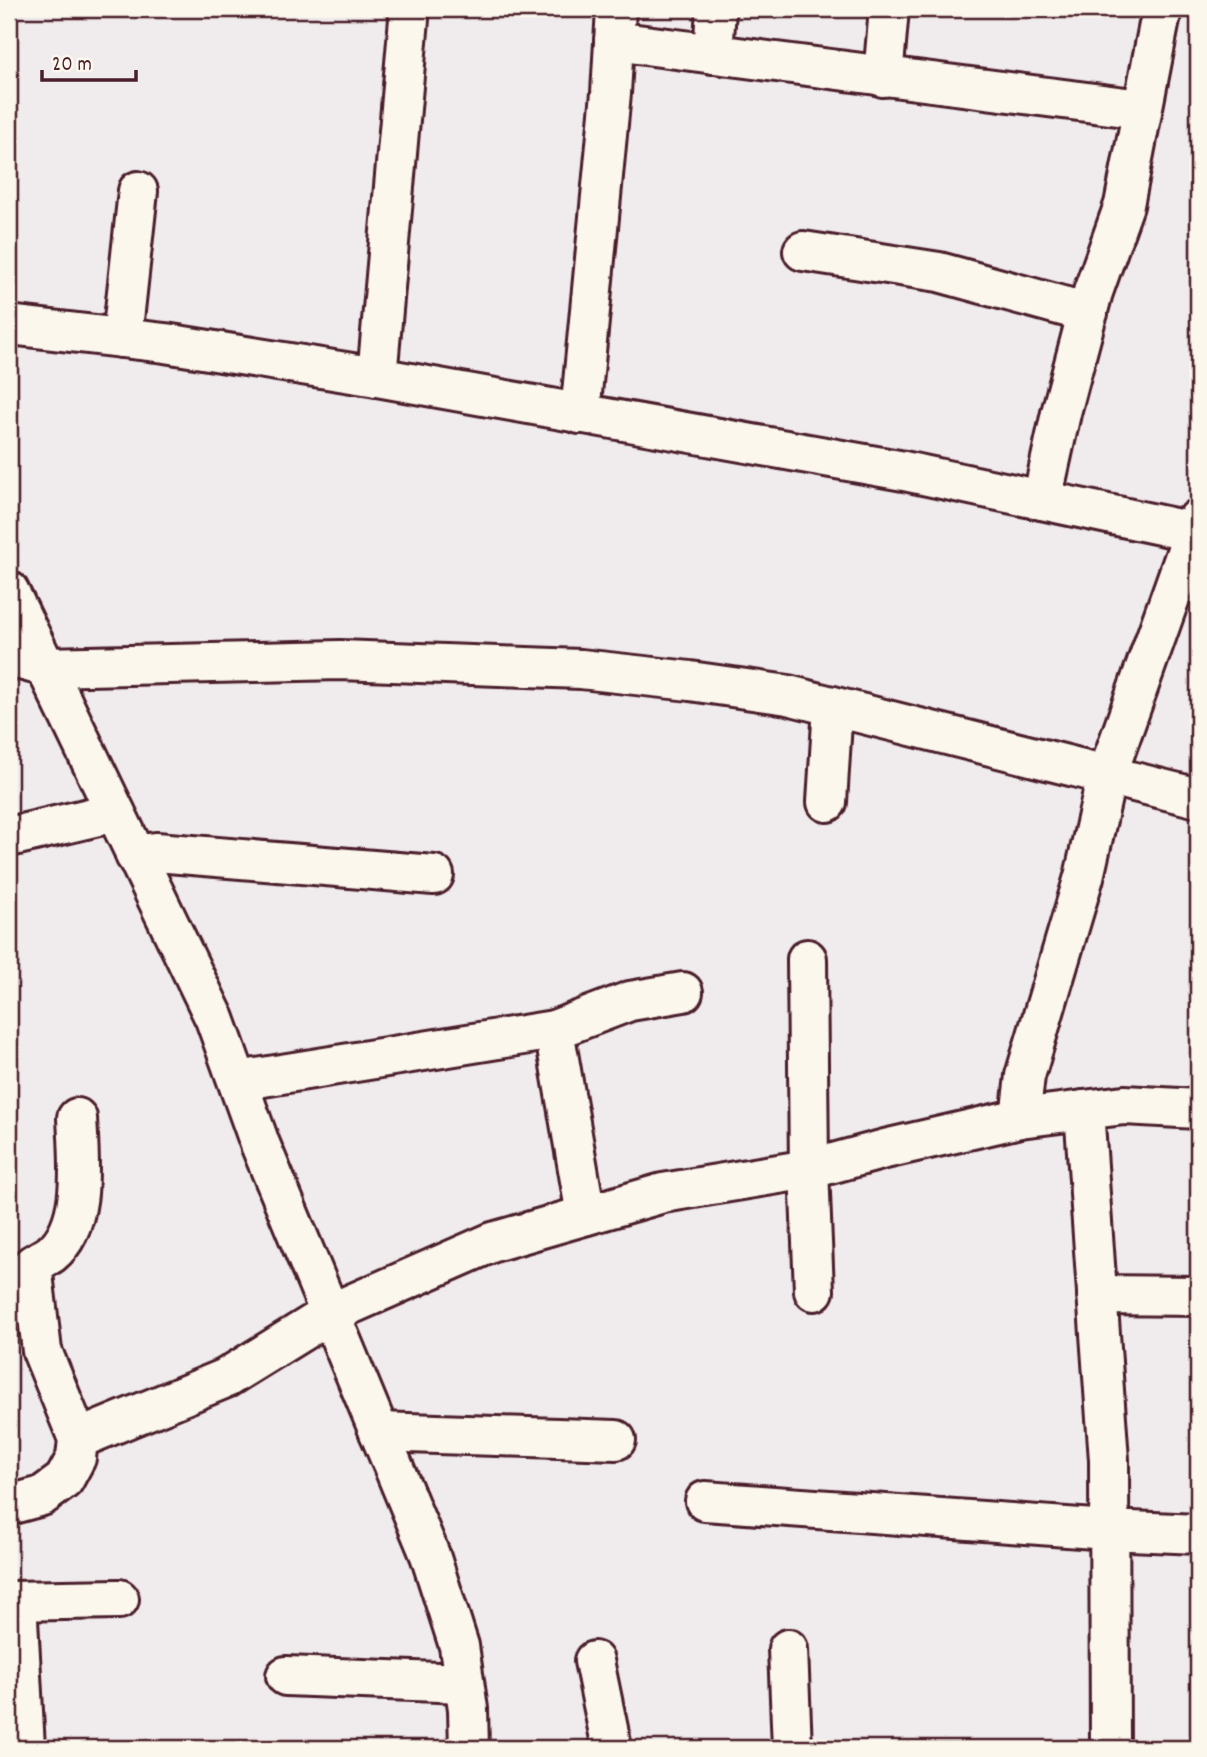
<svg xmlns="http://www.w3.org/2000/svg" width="1207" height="1757" font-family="Dekko,sans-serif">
<rect width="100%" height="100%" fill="#f0ebec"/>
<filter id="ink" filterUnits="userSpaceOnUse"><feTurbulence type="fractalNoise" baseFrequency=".0143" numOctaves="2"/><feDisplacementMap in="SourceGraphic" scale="14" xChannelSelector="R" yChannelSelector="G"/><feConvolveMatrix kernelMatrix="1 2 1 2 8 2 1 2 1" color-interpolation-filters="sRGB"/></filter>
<g filter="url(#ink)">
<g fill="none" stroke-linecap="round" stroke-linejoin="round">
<!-- minor casing -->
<g stroke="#4a1f2b" stroke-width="44">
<g id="minor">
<polyline points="614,41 1141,109"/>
<polyline points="713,54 716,9"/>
<polyline points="883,77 889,9"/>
<polyline points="803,251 939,272 1088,313"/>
<polyline points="9,325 165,343 377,377 904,471 1198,533"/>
<polyline points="122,338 138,191"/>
<polyline points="377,377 409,19 408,9"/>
<polyline points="580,414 611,93 616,9"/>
<polyline points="1042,500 1061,413 1093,292 1124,205 1162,9"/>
<polyline points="9,591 215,1019 260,1144 430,1555 459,1646 468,1709 469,1748"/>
<polyline points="9,657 46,667 340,660 581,669 690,681 788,695 1198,798"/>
<polyline points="827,802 833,706"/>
<polyline points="9,837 115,812"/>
<polyline points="135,855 156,852 434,875"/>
<polyline points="807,959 809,1169 814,1291"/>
<polyline points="554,1030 586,1215"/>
<polyline points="238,1081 554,1030 630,1001 683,992"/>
<polyline points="1084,1110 1109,1460 1110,1748"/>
<polyline points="1020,1118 1025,1076 1084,877 1107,775 1198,519"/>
<polyline points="1097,1295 1198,1296"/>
<polyline points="379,1432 616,1440"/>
<polyline points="78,1439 226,1378 331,1313 493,1242 663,1193 815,1168 885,1149 1020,1118 1124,1105 1198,1109"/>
<polyline points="705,1501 1108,1530 1198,1534"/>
<path d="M 9,1505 L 42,1496 L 64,1480 L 76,1458 L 78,1439 L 42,1351 L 32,1265 C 38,1261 45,1258 51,1254 C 87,1225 79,1160 77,1118"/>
<polyline points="9,1601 119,1599"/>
<polyline points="17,1601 25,1748"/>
<polyline points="788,1649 792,1748"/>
<polyline points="594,1661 612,1748"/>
<polyline points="286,1676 464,1683"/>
</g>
</g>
<!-- minor -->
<use href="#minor" stroke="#fbf7ec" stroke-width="38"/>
</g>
</g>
<!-- margin -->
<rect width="1207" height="1757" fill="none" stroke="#fbf7ec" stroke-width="35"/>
<rect x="18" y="18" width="1172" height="1722" fill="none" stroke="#4a1f2b" stroke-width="2.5" filter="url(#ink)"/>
<!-- scale -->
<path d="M42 70v10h94v-10" fill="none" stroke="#4a1f2b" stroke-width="3.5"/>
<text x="52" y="70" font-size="21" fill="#4a1f2b" stroke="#fbf7ec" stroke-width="5" paint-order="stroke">20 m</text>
</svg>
